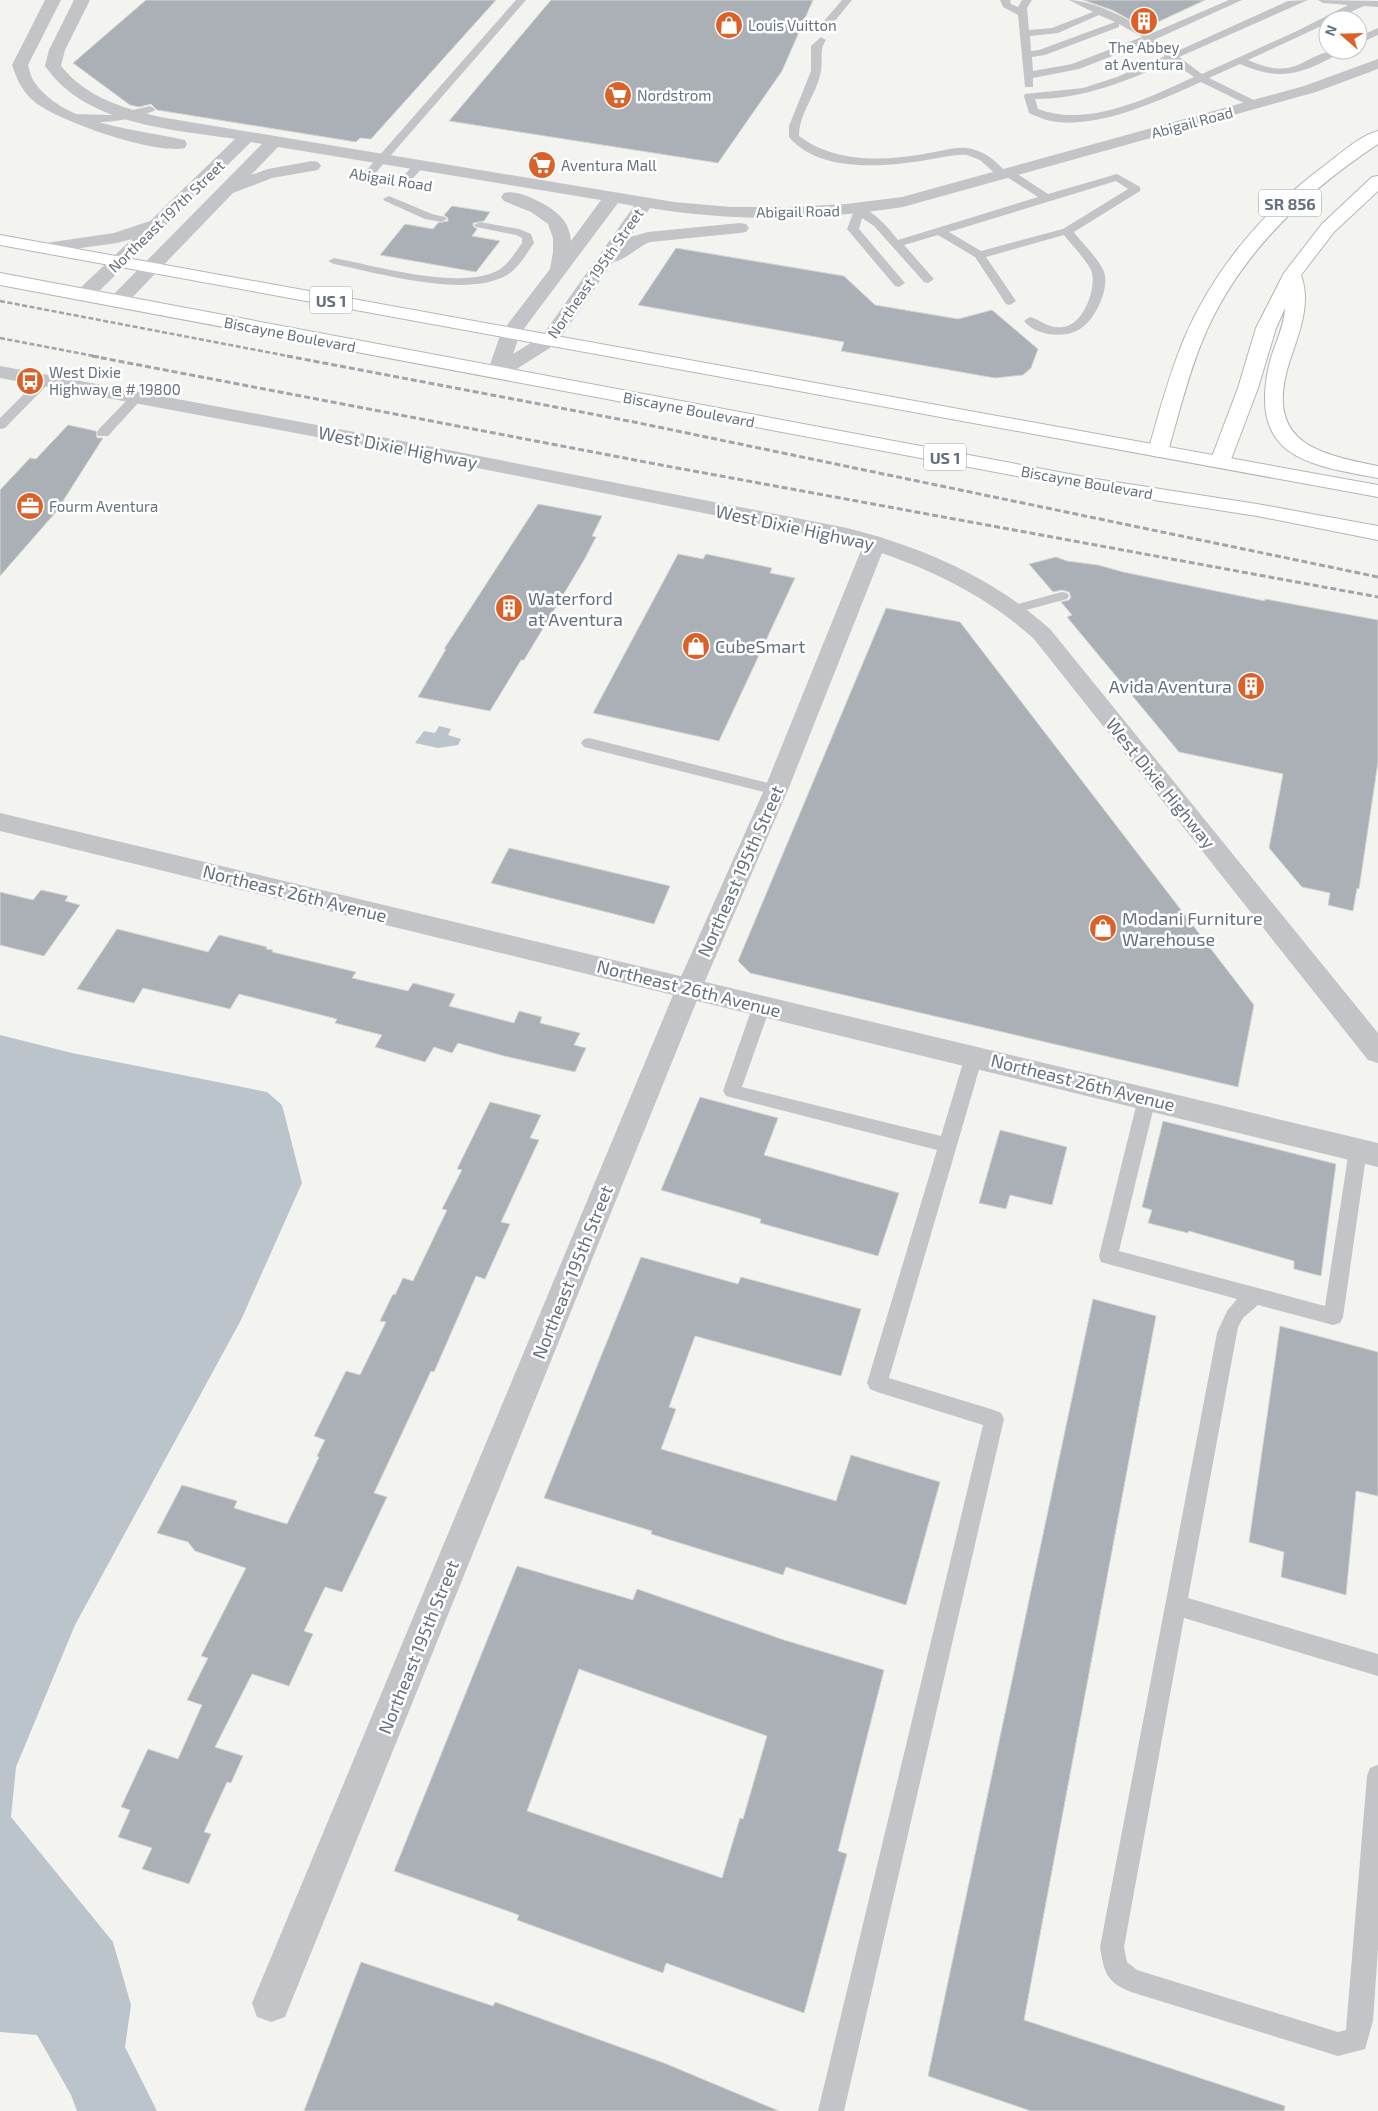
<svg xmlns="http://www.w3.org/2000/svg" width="1378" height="2111" font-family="'Exo 2',sans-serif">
<rect width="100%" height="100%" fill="#f3f4f0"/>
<!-- water -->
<g fill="#bac4ca">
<polygon points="439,726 451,729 448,735 461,739 458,745 438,748 415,743 424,731 435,733"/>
<polygon points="0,1035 72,1053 267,1092 282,1105 302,1183 241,1320 75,1625 16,1767 11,1817 113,1942 131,2005 125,2047 157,2111 77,2111 71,2095 37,2035 0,2032"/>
</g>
<!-- building -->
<g fill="#aab0b5" stroke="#d5d5d3" fill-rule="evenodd">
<polygon points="146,0 496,0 371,139 360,138 356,142 157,110 151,104 139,107 130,105 73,63"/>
<polygon points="551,0 813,0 782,71 718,163 449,121"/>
<polygon points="1083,0 1205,0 1145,28 1112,10"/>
<polygon points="452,206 490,212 484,221 473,223 473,226 477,229 472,236 500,241 476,272 380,255 405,224 433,229 438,223 448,221 448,218 444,215"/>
<polygon points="676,248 844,276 875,305 958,319 992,310 1038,349 1031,368 1023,375 995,378 841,351 844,342 638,305"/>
<polygon points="68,425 96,431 97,438 103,438 56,512 0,576 0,490 30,458 36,459"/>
<polygon points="538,504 602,516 592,536 596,537 584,560 524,660 521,660 490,711 418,697 446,649 444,649"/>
<polygon points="678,554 703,559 706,554 772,568 770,573 795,578 719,741 593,713"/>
<polygon points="1056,557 1067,561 1098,565 1123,572 1265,601 1265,599 1378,620 1378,762 1359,889 1357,888 1353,911 1328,905 1330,893 1302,887 1269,848 1283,774 1179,752 1067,617 1072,615 1061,602 1069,600 1071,597 1069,592 1062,590 1053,592 1029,564"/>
<polygon points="886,608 960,622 1254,1005 1238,1087 750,973 738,961"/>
<polygon points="509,848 670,886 654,924 491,883"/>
<polygon points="41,890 68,896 65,901 80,905 44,956 0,945 0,892 33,900"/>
<polygon points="117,929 208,952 219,935 267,947 266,949 273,950 272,952 356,972 352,978 408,991 413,983 455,994 449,1006 514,1023 519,1011 542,1017 540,1023 580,1033 574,1045 586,1048 575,1072 504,1056 458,1043 452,1053 434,1047 425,1062 375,1047 382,1035 335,1023 337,1019 239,994 230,1009 143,988 134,1003 77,989"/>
<polygon points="700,1097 778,1118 764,1155 899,1193 878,1256 760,1223 761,1219 661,1190"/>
<polygon points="490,1102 541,1115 530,1138 539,1140 501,1222 510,1224 485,1279 476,1276 434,1372 431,1371 374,1493 387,1497 342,1592 325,1587 304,1631 313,1634 289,1686 252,1674 215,1747 243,1756 231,1783 227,1782 204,1832 211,1834 189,1884 142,1869 152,1848 118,1837 130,1810 121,1807 148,1749 178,1759 202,1705 187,1700 208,1658 201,1656 246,1568 195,1551 188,1542 157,1533 182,1485 237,1501 234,1508 287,1524 319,1457 317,1456 325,1440 314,1436 346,1371 360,1375 386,1322 380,1321 393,1294 395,1295 403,1278 413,1281 447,1210 442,1209 462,1170 457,1169"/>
<polygon points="1163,1121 1336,1164 1321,1276 1294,1269 1294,1261 1189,1231 1188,1233 1148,1223 1152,1210 1142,1207"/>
<polygon points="1000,1130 1067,1147 1052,1205 1010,1195 1006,1209 979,1203"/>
<polygon points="641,1257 738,1284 741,1277 861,1309 841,1376 695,1336 669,1407 676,1409 661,1449 836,1501 851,1455 940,1482 906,1605 786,1567 783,1575 651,1534 652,1531 544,1498"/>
<polygon points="1093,1299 1156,1316 1024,2020 1285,2106 1284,2111 1031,2111 928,2076"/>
<polygon points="1280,1326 1378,1352 1378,1496 1356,1491 1346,1595 1281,1577 1284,1552 1249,1542"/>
<path d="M 517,1566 L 633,1600 L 637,1589 L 784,1640 L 884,1670 L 838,1851 L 847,1854 L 804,2013 L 666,1963 L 663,1973 L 517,1920 L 519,1915 L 394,1871 ZM 579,1669 L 767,1736 L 743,1819 L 740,1818 L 722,1878 L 527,1811 Z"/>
<polygon points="361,1962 493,2006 495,2002 664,2063 779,2111 304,2111"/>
</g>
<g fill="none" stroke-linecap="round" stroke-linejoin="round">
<!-- primary casing -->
<g stroke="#b2b6b9" stroke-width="2">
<g id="primary">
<polygon points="0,235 1378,485 1378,497 0,245"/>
<polygon points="0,273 1096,479 1257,504 1378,526 1378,540 1257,516 1096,491 0,285"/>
</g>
</g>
<!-- motorway casing -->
<g stroke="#b2b5b8" stroke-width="2">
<g id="motorway">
<path d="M 1378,131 L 1378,144 C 1304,193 1238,255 1203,339 C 1188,375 1179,413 1168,451 L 1165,455 L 1158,457 L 1151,455 L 1148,451 C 1159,413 1169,375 1184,339 C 1213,270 1264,210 1324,166 C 1340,154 1359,136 1378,131 Z"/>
<path d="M 1378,176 L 1378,191 L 1334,232 L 1301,275 C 1311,302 1300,331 1291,357 C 1263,439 1310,453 1378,466 L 1378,478 C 1308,465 1251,458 1268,370 C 1272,348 1284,330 1285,308 L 1276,328 L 1258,388 L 1230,462 L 1227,466 L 1220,468 L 1213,466 L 1210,462 L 1238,388 L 1256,328 L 1284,273 L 1322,224 L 1372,177 Z"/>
</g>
</g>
<!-- service -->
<g fill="#c2c4c8" fill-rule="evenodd">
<polygon points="516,0 526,0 372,177 364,177 364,173"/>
<polygon points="842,0 852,0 834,22 831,30 823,30 824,21"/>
<path d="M 1000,0 L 1010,0 L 1011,4 L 1018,7 L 1022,0 L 1032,0 L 1027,8 L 1029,30 L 1052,28 L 1093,12 L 1069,0 C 1091,0 1133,20 1150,34 L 1229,0 L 1242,0 L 1156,39 L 1173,53 L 1288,1 L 1308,0 L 1179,57 L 1202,74 L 1297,31 L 1348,5 L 1323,3 L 1318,0 L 1378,1 L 1378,7 L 1364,6 L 1333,20 L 1328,20 L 1328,23 L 1248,60 C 1301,84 1302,50 1344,50 C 1339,55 1330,58 1323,62 C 1293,77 1271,78 1240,64 L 1209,78 L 1260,103 L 1260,107 L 1252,107 L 1201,82 C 1161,100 1096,130 1051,121 C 1044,120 1036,116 1029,113 L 1024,96 L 1025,94 L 1083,88 L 1117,77 L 1165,56 L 1148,42 L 1079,69 L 1033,78 L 1033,87 L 1025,87 L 1018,15 L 1003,7 ZM 1099,15 L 1115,22 L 1039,50 L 1031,51 L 1030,36 L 1058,33 ZM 1119,24 L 1142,37 L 1072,64 L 1033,71 L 1032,57 L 1045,55 L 1119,27 ZM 1171,61 L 1194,77 C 1148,98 1088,128 1038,109 L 1035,99 C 1083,99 1128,81 1171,61 Z"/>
<polygon points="1378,28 1378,35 1358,44 1358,37"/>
<path d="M 821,37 L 826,40 C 819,50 823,58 821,70 C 818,93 799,112 799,136 C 835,163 882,161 924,154 C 937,152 953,147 966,148 C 983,150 994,159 1005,171 L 1013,171 L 1048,194 L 1117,174 L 1140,187 L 1140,191 L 1074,232 C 1081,242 1100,260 1104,272 C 1110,289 1095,320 1080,329 C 1064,339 1036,336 1024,321 L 1030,317 C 1042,320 1047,329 1063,327 C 1083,325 1096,290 1092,273 C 1090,264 1071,244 1064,235 L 986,257 L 1016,301 L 1010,305 L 1006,304 L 975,257 L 938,235 L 904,245 L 934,279 L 928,283 L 924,282 L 874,226 L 862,218 L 859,229 L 905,283 L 899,287 L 895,286 L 847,229 L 855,208 C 869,204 890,230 898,240 L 1038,197 L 1007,177 L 999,177 L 980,160 L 967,155 C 952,154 936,159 921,161 C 881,167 818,172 789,137 L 789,126 L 811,71 L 811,46 ZM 1116,181 L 1128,189 L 1063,229 L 981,251 L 949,232 Z"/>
<path d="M 150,106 L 155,109 L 154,111 C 127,121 96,126 68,119 L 67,117 L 72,114 L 112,115 Z"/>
<polygon points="418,163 422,164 422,168 409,183 401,183 401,179 414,164"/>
<polygon points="389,196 432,214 445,217 447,219 441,222 425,219 385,201 383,199"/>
<path d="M 480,222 L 519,229 L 531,234 L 534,243 C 526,254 519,268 507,275 C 467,299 378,273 334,264 L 328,261 L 334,258 C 376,266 458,290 497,271 C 508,265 515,253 522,243 L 522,238 L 516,235 L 476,227 L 474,225 Z"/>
<polygon points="44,377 48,378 50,381 48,384 5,428 0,429 0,418 40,378"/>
<polygon points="135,395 141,399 139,402 108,436 98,436 97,433 98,430 131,396"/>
<polygon points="1062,592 1067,593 1069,596 1067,599 1015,613 1008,609 1010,606"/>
<polygon points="589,738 776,785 781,786 784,790 781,794 776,795 584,747 581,743 584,739"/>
<polygon points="762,998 768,1000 771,1005 742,1087 941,1136 965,1056 968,1051 974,1049 980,1051 983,1056 889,1378 994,1410 1001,1413 1004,1419 844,2111 818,2111 983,1425 877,1392 870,1389 867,1383 937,1150 726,1096 723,1091 753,1005 756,1000"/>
<path d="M 1147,1091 L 1153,1093 L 1156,1098 L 1119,1251 L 1325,1306 L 1349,1150 L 1352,1145 L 1358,1143 L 1364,1145 L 1367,1150 L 1343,1317 L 1340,1323 L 1333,1325 L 1258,1305 L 1243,1318 L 1238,1327 L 1188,1598 L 1378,1654 L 1378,1676 L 1184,1618 L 1124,1947 L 1127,1962 L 1137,1970 L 1338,2032 L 1346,2030 L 1367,1776 L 1370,1768 L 1378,1765 L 1378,1949 L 1373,2021 L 1365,2049 L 1338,2056 L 1131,1992 C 1106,1982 1104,1972 1100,1947 L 1217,1333 L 1227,1311 L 1237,1299 L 1108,1264 L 1101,1262 L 1099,1256 L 1138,1098 L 1141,1093 Z"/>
</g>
<!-- minor -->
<g fill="#c2c4c8" fill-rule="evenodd">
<path d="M 45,0 L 61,0 L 28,65 C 30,71 31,78 35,83 C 66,126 138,129 185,140 L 187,144 L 185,148 C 156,155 61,122 36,103 C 23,93 17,80 12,65 Z"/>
<path d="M 74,0 L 90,0 L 65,50 L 61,66 C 86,97 122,108 160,117 L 674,202 L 731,207 L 788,207 L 846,204 L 902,197 L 1304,86 L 1378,59 L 1378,69 L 1316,92 L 903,207 C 819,220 734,222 650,208 L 630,237 L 648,232 L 740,223 L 746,224 L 749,228 L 746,232 L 740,233 L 650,242 C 637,247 626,260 613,262 L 556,344 L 504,377 L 490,377 L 487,373 L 501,333 L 550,269 L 553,252 L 553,238 L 548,224 L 531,212 L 504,201 L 501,197 L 504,193 C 519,189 549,205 560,216 C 567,223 570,231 571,241 L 601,200 L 278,147 L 251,175 L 268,169 L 312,161 L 318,162 L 321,166 L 318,170 L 272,178 L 233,193 L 124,306 L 110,306 L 108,302 L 110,298 L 262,144 L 251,142 L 91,299 L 77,299 L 75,295 L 77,291 L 132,239 L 117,243 L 45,253 L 39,252 L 36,248 L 39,244 L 114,233 L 150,221 L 235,139 C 170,129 86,125 45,66 L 49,50 ZM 618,203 L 634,206 L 542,336 L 513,354 L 520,334 Z"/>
<polygon points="875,536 883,538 886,543 788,790 702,988 285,2017 271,2022 257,2017 252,2003 676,988 764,790 864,543 867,538"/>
</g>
<!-- tertiary -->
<g fill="#c2c4c8" fill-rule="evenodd">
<path d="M 0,366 L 392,439 L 847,528 C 922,547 992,577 1050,629 L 1378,1033 L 1378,1063 L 1368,1060 L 1034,639 C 979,589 915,562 844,541 L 392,451 L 0,378 Z"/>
<polygon points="0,813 1378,1143 1378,1167 0,831"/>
</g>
<!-- primary -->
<use href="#primary" fill="#fff" fill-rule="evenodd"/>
<!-- motorway -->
<use href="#motorway" fill="#fff" fill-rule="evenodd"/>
<!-- rail-far1 -->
<g stroke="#a0a5aa" stroke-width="2.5" stroke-dasharray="5 2.5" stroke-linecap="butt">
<polyline points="0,301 293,357"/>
<polyline points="0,338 99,357"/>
</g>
<!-- rail -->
<g stroke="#a0a5aa" stroke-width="3" stroke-dasharray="6 3" stroke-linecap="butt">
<polyline points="92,356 661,465 1378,597"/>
<polyline points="287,356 634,422 1378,577"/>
</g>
</g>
<!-- icons -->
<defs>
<g id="building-disc" transform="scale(1.4375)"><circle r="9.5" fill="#db6129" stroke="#fff"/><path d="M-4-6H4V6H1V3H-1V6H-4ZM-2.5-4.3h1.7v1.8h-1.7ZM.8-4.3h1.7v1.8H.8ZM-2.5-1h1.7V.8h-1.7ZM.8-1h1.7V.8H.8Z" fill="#fff"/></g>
<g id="shop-disc" transform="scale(1.4375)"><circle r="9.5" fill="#db6129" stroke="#fff"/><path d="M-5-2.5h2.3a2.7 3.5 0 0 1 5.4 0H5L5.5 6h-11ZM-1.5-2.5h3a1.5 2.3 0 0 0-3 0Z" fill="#fff"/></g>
<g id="supermarket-disc" transform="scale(1.4375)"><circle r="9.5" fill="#db6129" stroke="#fff"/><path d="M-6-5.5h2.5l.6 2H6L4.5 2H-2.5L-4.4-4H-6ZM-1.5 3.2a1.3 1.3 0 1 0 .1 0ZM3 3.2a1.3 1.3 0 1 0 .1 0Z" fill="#fff"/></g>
<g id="bus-disc" transform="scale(1.4375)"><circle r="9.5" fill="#db6129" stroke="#fff"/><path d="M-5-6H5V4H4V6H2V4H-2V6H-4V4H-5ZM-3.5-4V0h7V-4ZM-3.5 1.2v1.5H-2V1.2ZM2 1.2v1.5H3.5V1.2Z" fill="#fff"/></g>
<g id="office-disc" transform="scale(1.4375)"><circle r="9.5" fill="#db6129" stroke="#fff"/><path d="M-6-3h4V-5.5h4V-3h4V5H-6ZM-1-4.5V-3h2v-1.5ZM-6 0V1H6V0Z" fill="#fff"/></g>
</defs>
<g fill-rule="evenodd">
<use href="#building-disc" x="1144" y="21"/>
<use href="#shop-disc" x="729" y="25"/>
<use href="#supermarket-disc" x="618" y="95"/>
<use href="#supermarket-disc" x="542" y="165"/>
<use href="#bus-disc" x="30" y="381"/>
<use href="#office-disc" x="30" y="506"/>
<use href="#building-disc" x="509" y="608"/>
<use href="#shop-disc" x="696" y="646"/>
<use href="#building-disc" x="1251" y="686"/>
<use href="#shop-disc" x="1103" y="928"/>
</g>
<g text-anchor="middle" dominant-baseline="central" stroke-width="5" stroke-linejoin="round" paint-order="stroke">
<!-- far-poi labels -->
<g font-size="15" fill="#64717f" stroke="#fff" text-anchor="start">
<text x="748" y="25">Louis Vuitton</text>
<text x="1144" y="47" text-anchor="middle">The Abbey<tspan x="1144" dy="17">at Aventura</tspan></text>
<text x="637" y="95">Nordstrom</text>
<text x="561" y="165">Aventura Mall</text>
<text x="49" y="372">West Dixie<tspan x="49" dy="17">Highway @ # 19800</tspan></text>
<text x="49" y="506">Fourm Aventura</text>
</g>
<!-- far-street labels -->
<g font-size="15" fill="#64717f" stroke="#fff">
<text transform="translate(1192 122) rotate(-15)">Abigail Road</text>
<text transform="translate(391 179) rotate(9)">Abigail Road</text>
<text transform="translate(798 211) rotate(-1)">Abigail Road</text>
<text transform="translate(166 216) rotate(-44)">Northeast 197th Street</text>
<text transform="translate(595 273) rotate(-55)">Northeast 195th Street</text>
<text transform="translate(290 334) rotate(11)">Biscayne Boulevard</text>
<text transform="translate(689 409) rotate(11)">Biscayne Boulevard</text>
<text transform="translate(1087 482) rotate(10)">Biscayne Boulevard</text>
</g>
<!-- shield labels -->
<g fill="#fff" stroke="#929ca5" stroke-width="1">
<rect x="1259" y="189.5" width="62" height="27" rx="4"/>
<rect x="310" y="286.5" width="42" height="27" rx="4"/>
<rect x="924" y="443.5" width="42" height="27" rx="4"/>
</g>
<g font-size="16" font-weight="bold" fill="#64717f">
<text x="1290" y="203">SR 856</text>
<text x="331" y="300">US 1</text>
<text x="945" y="457">US 1</text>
</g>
<!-- street labels -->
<g font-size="18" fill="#64717f" stroke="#fff">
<text transform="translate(398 447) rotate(11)">West Dixie Highway</text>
<text transform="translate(795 527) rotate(12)">West Dixie Highway</text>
<text transform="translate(1161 783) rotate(51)">West Dixie Highway</text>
<text transform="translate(740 871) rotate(-66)">Northeast 195th Street</text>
<text transform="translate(295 893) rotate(14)">Northeast 26th Avenue</text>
<text transform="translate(689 988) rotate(14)">Northeast 26th Avenue</text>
<text transform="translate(1083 1082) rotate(14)">Northeast 26th Avenue</text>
<text transform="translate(572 1272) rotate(-68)">Northeast 195th Street</text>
<text transform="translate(418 1647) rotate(-68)">Northeast 195th Street</text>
</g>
<!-- poi labels -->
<g font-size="18" fill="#64717f" stroke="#fff" text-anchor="start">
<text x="528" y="598">Waterford<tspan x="528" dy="21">at Aventura</tspan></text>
<text x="715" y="646">CubeSmart</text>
<text x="1232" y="686" text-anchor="end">Avida Aventura</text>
<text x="1122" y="918">Modani Furniture<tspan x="1122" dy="21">Warehouse</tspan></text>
</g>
</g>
<!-- north arrow -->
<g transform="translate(1343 35) rotate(290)"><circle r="24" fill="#ffffff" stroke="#c1c6cc"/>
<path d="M0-4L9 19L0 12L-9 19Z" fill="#db6129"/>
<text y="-8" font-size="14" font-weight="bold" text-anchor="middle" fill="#64717f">N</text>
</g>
</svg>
